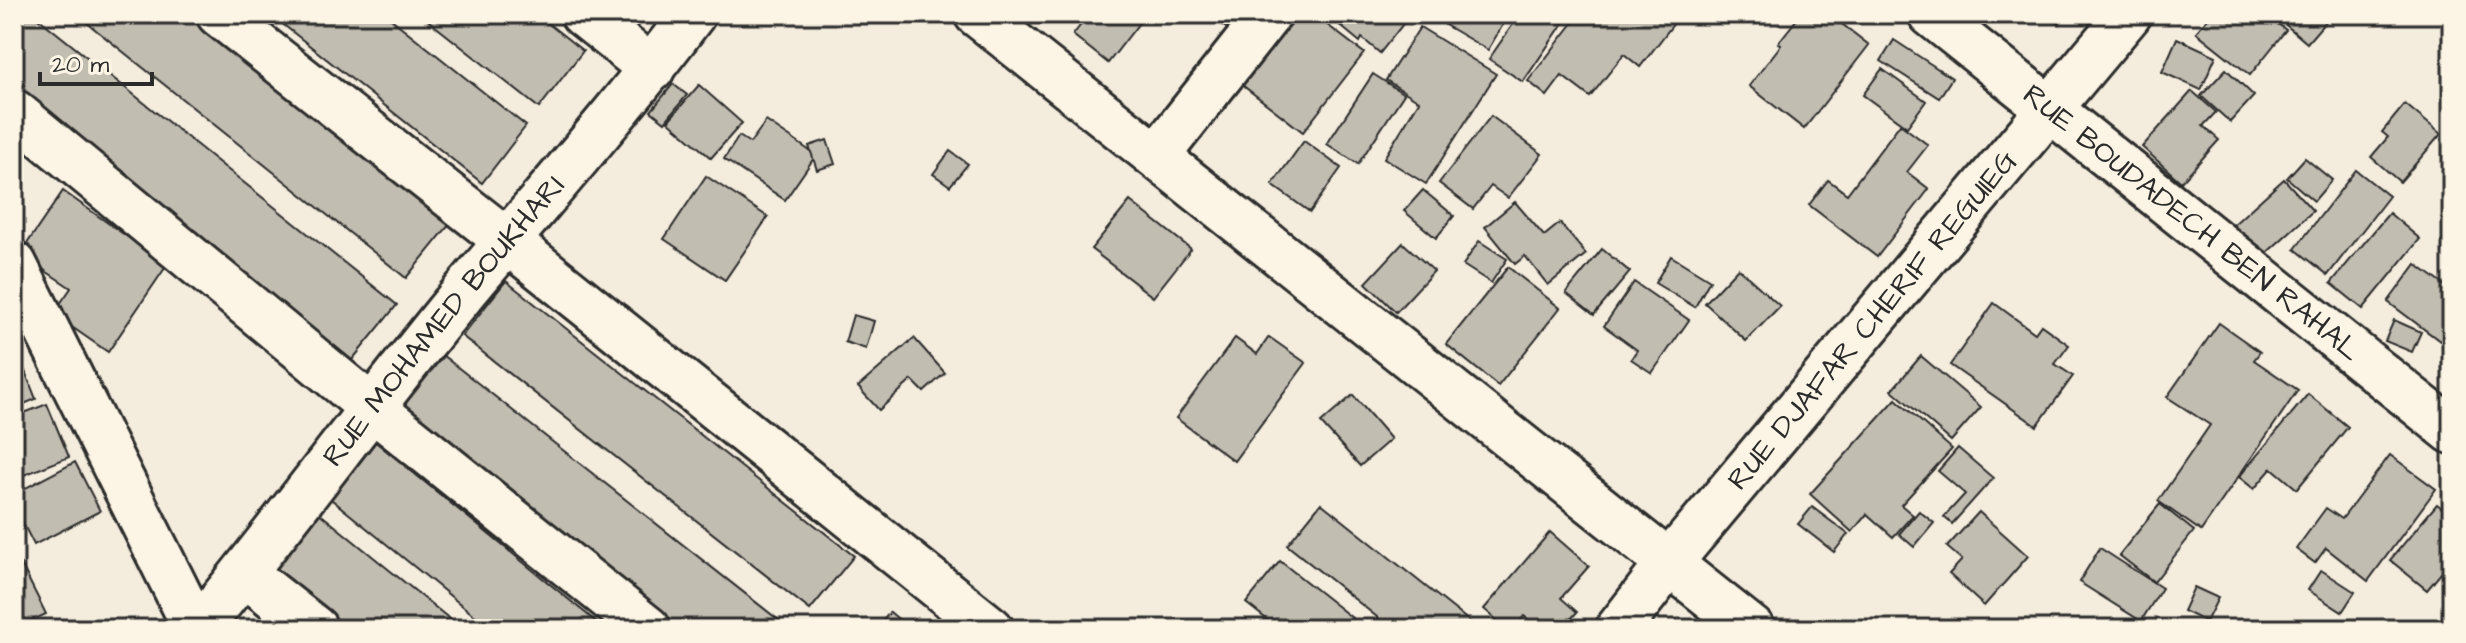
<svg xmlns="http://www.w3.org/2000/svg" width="2466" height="643" font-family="'Architects Daughter',sans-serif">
<rect width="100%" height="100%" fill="#f4edde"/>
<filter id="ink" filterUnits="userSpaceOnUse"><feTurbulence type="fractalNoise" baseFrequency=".0125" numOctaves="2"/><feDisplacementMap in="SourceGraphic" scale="16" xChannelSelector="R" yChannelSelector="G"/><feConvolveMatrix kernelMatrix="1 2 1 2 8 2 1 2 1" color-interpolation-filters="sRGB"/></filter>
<g filter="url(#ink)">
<!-- building -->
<g fill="#c2bdb1" stroke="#2b2b2b" stroke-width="2">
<polygon points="14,14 33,14 397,305 352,360 14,91"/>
<polygon points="76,14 186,14 450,224 406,278"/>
<polygon points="270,14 385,14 526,126 482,183"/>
<polygon points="420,14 536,14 583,51 539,108"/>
<polygon points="1089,14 1146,14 1108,63 1073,35"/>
<polygon points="1208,14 1262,14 1242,40"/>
<polygon points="1282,14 1313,14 1364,53 1303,132 1233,78"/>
<polygon points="1326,14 1409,14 1410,15 1380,53 1362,38 1360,42"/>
<polygon points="1452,14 1493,14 1505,21 1488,50 1445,25"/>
<polygon points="1520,14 1552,14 1564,22 1523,82 1489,59"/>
<polygon points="1580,14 1681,14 1640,67 1624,54 1590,97 1562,76 1547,96 1528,81"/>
<polygon points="1801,14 1814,14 1819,18 1822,14 1829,14 1869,45 1804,129 1749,86 1781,45 1778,43"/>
<polygon points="1958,14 1995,14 1976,32"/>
<polygon points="2042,14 2065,14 2059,24"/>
<polygon points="2211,14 2265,14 2286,30 2250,75 2196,32"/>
<polygon points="2273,14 2332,14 2307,43"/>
<polygon points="1420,27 1496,74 1426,184 1384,158 1419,101 1386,80"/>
<polygon points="2177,38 2216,56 2201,90 2162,72"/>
<polygon points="1894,40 1952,78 1939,98 1881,61"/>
<polygon points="1882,69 1926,101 1907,127 1863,95"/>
<polygon points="2226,69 2254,96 2230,122 2201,96"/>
<polygon points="1373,74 1404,94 1358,164 1327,144"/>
<polygon points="673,84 687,95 665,122 651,111"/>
<polygon points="699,85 742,123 711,158 668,121"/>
<polygon points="2192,91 2216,112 2203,126 2219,140 2181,182 2142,147"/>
<polygon points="2405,104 2441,134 2400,182 2371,157 2388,137 2382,132"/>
<polygon points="1491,116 1542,154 1508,198 1491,186 1473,209 1439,183"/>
<polygon points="766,121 816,155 785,200 724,159 739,136 750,143"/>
<polygon points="1900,124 1928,145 1907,172 1929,189 1877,257 1809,205 1828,180 1847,194"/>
<polygon points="827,140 835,164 817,170 809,146"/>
<polygon points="1304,141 1341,168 1310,212 1272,185"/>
<polygon points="950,151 968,164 950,186 933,174"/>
<polygon points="2305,158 2332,180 2314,201 2287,178"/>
<polygon points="2356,170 2389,196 2328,275 2295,249"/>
<polygon points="706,176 768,217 725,280 664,239"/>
<polygon points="2284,179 2313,211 2262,257 2233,225"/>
<polygon points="1423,190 1454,216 1436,238 1404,211"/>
<polygon points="63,191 167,265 108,352 53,314 71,288 20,254"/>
<polygon points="1130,201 1191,249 1153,297 1091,249"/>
<polygon points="1515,202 1544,236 1560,223 1586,254 1548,285 1525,256 1515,264 1485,227"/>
<polygon points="2389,213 2420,239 2363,309 2331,283"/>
<polygon points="1479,241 1507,259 1491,283 1463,265"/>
<polygon points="1403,243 1434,271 1396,312 1366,283"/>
<polygon points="1602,249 1630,272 1594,315 1566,293"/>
<polygon points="1671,256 1710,280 1695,307 1655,283"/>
<polygon points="2416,264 2452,291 2452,326 2440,341 2388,302"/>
<polygon points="1508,267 1560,308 1498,386 1446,344"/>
<polygon points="1738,268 1780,306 1746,341 1705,303"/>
<polygon points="506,281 854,556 810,610 462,336"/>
<polygon points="1634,282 1689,320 1652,373 1631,359 1637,350 1604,326"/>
<polygon points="1994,303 2035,333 2041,325 2069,345 2055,364 2073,376 2037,426 1950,365"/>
<polygon points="853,315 874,321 866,349 845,342"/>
<polygon points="2394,320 2421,332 2412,352 2385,341"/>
<polygon points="2219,323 2260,352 2254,360 2298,390 2201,531 2158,501 2210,425 2167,397"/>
<polygon points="1269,337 1306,363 1234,461 1176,418 1235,338 1257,354"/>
<polygon points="914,338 945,373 924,392 912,380 879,410 858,387"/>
<polygon points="15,346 36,399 14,408 14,347"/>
<polygon points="437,351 790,629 681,629 395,404"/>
<polygon points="1921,356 1981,407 1951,441 1892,390"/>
<polygon points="2308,394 2348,427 2297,489 2272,468 2254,489 2239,477"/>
<polygon points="1353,395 1391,439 1360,466 1321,423"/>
<polygon points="1896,399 1952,449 1901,505 1913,515 1893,537 1867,514 1852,532 1810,494"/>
<polygon points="47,404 69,457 14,479 14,417"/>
<polygon points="372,439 605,629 491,629 326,495"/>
<polygon points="1958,448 1993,478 1952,524 1944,517 1965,494 1938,471"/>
<polygon points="2390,455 2436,489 2368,581 2326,548 2315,563 2296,549 2326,508 2342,519"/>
<polygon points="75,462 100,511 34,545 14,506 14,494"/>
<polygon points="1321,503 1479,629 1392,629 1287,545"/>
<polygon points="2160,504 2194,531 2154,582 2119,555"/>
<polygon points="2437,504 2452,516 2452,560 2427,590 2390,560"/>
<polygon points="1812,507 1848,534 1834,552 1798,524"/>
<polygon points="313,508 462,629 348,629 267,563"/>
<polygon points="1919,511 1934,523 1914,547 1899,534"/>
<polygon points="1979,512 2028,556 1984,606 1949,574 1962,560 1947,547"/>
<polygon points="1550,532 1589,566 1561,598 1577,612 1562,629 1539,629 1524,616 1514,629 1507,629 1484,609"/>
<polygon points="2100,548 2162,588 2141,621 2079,582"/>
<polygon points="1280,561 1366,629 1279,629 1246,603"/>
<polygon points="21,564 46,614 14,629 14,567"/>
<polygon points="2321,570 2355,592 2342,612 2308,590"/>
<polygon points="2194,587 2218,598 2206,622 2183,611"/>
<polygon points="890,612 910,629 876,629"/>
</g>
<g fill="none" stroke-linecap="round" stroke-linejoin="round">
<!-- minor casing -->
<g stroke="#2b2b2b" stroke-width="50">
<g id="minor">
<polyline points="219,14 506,240 991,629"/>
<polyline points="583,14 652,69"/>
<polyline points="977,14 1752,629"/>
<path id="s1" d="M 1931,14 L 2452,431"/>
<polyline points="14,112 371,407 648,629"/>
<polyline points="1157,156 1269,14"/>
<polyline points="14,264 196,629"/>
<polyline points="244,573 315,629"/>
<path id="s2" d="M 198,629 C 283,526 362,418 446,314 C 528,214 615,118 693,14"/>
<path id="s3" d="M 1618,629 L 1670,562 L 2129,14"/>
</g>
</g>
<!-- minor -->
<use href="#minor" stroke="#fcf5e5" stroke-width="44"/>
</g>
</g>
<g text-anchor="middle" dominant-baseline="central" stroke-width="8" stroke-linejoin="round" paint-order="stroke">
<!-- street labels -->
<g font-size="30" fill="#2b2b2b" stroke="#fcf5e5">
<text stroke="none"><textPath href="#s1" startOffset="334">RUE BOUDADECH BEN RAHAL</textPath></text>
<text stroke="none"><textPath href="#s2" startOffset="394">RUE MOHAMED BOUKHARI</textPath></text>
<text stroke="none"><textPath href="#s3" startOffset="400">RUE DJAFAR CHERIF REGUIEG</textPath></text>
</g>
</g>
<!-- margin -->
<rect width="2466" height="643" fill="none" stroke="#fcf5e5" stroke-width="48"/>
<rect x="24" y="24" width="2418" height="595" fill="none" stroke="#2b2b2b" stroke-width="3" filter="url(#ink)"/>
<!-- scale -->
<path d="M40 72v12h112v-12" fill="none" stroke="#2b2b2b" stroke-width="4"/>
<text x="52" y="72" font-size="24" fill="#2b2b2b" stroke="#fcf5e5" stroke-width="6" paint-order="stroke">20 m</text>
</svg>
